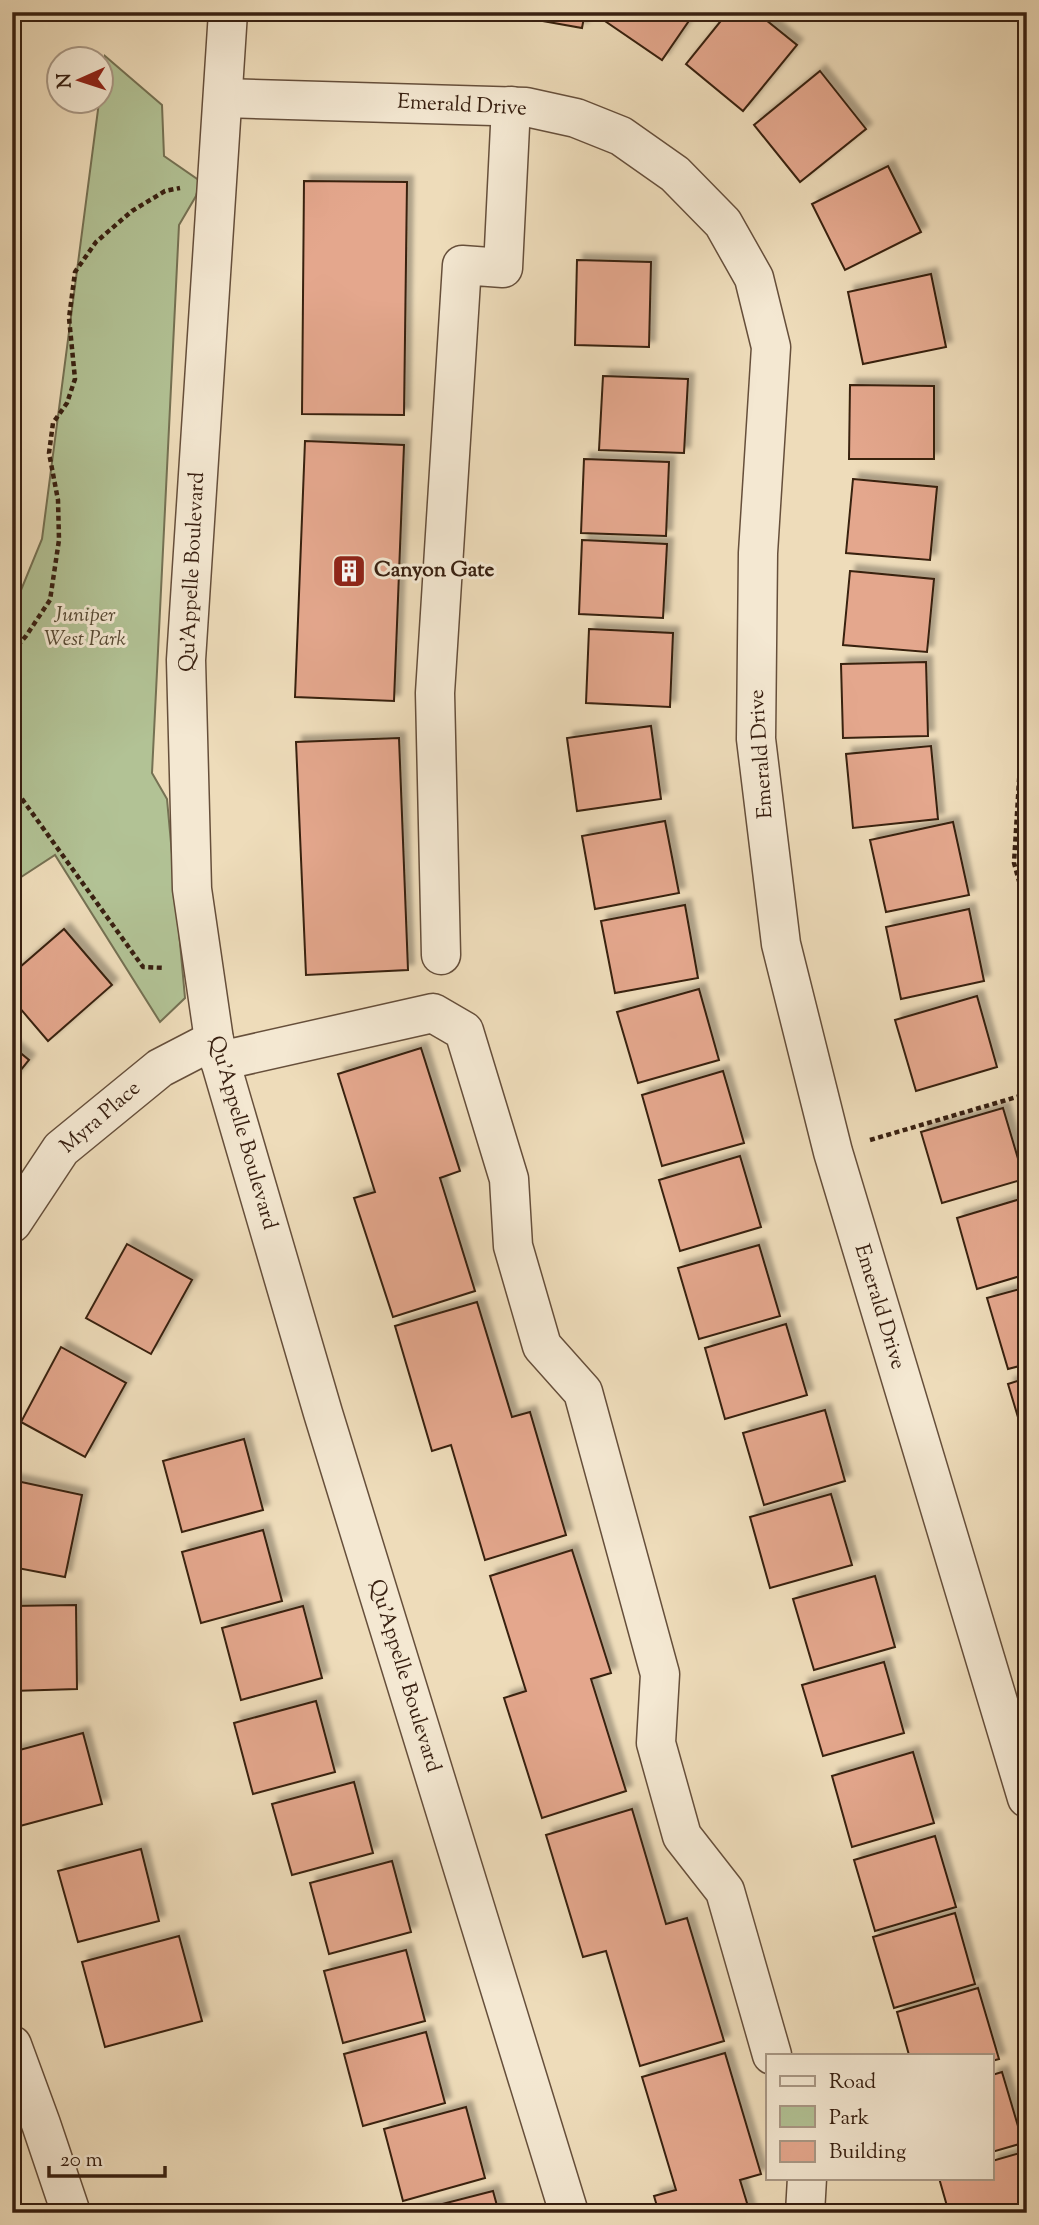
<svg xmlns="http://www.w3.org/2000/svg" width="1039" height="2225" font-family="'Sorts Mill Goudy',serif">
<defs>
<filter id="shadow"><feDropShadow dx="6" dy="-6" stdDeviation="2" flood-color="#0004"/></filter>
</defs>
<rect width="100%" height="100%" fill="#eedcba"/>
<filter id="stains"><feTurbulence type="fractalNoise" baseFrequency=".00286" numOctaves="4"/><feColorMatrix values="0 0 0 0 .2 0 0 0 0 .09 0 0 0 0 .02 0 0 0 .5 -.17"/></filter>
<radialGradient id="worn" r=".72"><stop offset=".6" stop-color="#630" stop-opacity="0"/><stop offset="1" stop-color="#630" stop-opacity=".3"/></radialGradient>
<!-- green -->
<polygon fill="#b2c295" stroke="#757153" stroke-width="2" points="105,56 162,105 164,156 200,181 196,196 179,225 152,773 167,799 185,998 160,1022 55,855 12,883 12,612 42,539 99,102 102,102"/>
<!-- building -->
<g fill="#e4a78d" stroke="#382011" stroke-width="2" filter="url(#shadow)">
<polygon points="337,12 411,12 411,19 337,17"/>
<polygon points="420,12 494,12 494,20 420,18"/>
<polygon points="510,12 585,12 582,28 509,15"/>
<polygon points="607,12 695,12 662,60 602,19"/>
<polygon points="728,12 756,12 797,45 743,111 686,64"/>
<polygon points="820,71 866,129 800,182 754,125"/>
<polygon points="888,166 921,232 845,270 812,204"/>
<polygon points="304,181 407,182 404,415 302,414"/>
<polygon points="577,260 651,262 649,347 575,345"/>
<polygon points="931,274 946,347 863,364 848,292"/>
<polygon points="603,376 688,379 684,453 599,450"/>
<polygon points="850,385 934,386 934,459 849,459"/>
<polygon points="305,441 404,445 394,701 295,697"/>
<polygon points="584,459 669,462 666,536 581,533"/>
<polygon points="853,479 937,487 930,560 846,553"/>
<polygon points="582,540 667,544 663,618 579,614"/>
<polygon points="850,571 934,579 927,652 843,645"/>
<polygon points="589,629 673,633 670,707 586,703"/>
<polygon points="926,662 928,736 843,738 841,664"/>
<polygon points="651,726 661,799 577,811 567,738"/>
<polygon points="399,738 408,970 306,975 296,742"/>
<polygon points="931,746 938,819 853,828 846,754"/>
<polygon points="665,821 679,893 595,909 582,836"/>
<polygon points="953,822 969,895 886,912 870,840"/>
<polygon points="685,905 698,978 615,993 601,921"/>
<polygon points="969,909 984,981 901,999 886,927"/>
<polygon points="64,929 112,985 48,1041 12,999 12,974"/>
<polygon points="699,989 719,1060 638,1083 617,1012"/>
<polygon points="977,996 997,1067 916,1091 895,1020"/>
<polygon points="12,1046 29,1060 12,1081"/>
<polygon points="421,1048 460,1171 440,1178 475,1291 393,1317 354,1198 375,1192 338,1074"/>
<polygon points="723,1071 744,1143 662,1166 642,1095"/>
<polygon points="1003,1108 1024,1179 942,1203 921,1132"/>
<polygon points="740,1156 761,1227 680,1251 659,1180"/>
<polygon points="1027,1197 1027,1274 977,1289 957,1218"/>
<polygon points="127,1244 192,1280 151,1354 86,1318"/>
<polygon points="759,1245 780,1316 699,1339 678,1268"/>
<polygon points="1027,1287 1027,1364 1008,1369 987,1298"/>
<polygon points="477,1302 512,1417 530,1412 566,1535 485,1560 451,1445 432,1451 395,1326"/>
<polygon points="786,1324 807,1395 725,1419 705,1348"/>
<polygon points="61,1347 126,1383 85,1457 21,1422"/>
<polygon points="1027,1378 1027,1447 1008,1384"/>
<polygon points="825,1410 845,1481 764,1505 743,1433"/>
<polygon points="244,1439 263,1510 182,1532 163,1461"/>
<polygon points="12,1480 82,1495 65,1577 12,1567"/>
<polygon points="831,1494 852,1565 770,1588 750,1517"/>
<polygon points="263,1530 282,1601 201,1623 182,1552"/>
<polygon points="572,1550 611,1673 591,1679 626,1791 542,1818 504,1698 526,1691 490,1576"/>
<polygon points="875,1576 895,1647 814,1670 793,1599"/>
<polygon points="76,1605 77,1689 12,1691 12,1606"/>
<polygon points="303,1606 322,1678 241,1700 222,1628"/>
<polygon points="884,1662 904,1733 823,1756 802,1685"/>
<polygon points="316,1701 335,1772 253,1794 234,1723"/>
<polygon points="83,1733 102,1804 20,1826 12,1797 12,1752"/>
<polygon points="913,1752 934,1823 852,1847 832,1776"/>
<polygon points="354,1782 373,1853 292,1875 272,1804"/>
<polygon points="632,1809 666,1924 687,1918 724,2041 640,2066 606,1951 583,1957 546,1835"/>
<polygon points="935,1836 956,1907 875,1931 854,1860"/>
<polygon points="141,1849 159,1921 78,1942 58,1871"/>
<polygon points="392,1861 411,1932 329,1954 310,1883"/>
<polygon points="955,1913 975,1984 894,2008 873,1937"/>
<polygon points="179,1936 202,2021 105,2047 82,1962"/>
<polygon points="406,1950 425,2021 343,2043 324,1971"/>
<polygon points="978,1988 999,2059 992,2061 992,2055 909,2055 897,2012"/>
<polygon points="426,2032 445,2103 363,2126 344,2054"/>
<polygon points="725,2053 761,2174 740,2180 750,2213 659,2213 654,2196 676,2190 642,2077"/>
<polygon points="1002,2072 1023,2143 992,2152 992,2075"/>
<polygon points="466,2107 485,2178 403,2201 384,2129"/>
<polygon points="1020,2153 1027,2177 1027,2213 949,2213 939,2178 992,2178 992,2161"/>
<polygon points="493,2191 499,2213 411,2213 411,2212"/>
</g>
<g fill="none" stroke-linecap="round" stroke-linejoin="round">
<!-- minor casing -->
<g stroke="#664f3b" stroke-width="41">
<g id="minor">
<polyline points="228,12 186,660 192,889 214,1040 323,1413 569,2213"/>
<polyline points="223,98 526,107 576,118 621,136 675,174 723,223 754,278 771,347 758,553 756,739 781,944 833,1152 1027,1798"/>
<polyline points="441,955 435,693 462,265 503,268 511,106"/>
<polyline points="220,1061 433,1013 464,1031 509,1179 513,1246 542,1346 583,1392 660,1674 656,1743 682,1836 725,1891 772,2055"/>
<polyline points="12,1223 61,1149 160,1068 214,1040"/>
<polyline points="12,2045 41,2124 71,2213"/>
<polyline points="805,2213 807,2178"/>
</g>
</g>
<!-- path -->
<g stroke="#382011" stroke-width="4.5" stroke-dasharray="5 3.5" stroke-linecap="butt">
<polyline points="1027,650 1014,863 1027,910"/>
<polyline points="12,652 26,636 50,600 59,540 58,500 49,453 53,423 67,403 75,379 69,318 75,272 96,242 132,211 165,191 180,188"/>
<polyline points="12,785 143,967 165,968"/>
<polyline points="870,1140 1027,1094"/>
</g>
<!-- minor -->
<use href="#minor" stroke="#f4e8d2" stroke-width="38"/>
</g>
<!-- icons -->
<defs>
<g id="building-square" transform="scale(1.75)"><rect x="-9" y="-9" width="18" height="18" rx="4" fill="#8f2418" stroke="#f4e8d2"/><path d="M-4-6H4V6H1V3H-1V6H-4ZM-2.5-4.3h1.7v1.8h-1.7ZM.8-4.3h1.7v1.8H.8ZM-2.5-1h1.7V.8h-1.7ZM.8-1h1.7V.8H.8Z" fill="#fff"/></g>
</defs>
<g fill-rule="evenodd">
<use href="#building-square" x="349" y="571"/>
</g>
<g text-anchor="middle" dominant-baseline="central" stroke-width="6" stroke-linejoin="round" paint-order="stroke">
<!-- street labels -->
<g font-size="21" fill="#382011" stroke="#f4e8d2">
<text transform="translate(462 106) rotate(3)">Emerald Drive</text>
<text transform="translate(193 572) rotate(-87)">Qu'Appelle Boulevard</text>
<text transform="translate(762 754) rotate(-94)">Emerald Drive</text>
<text transform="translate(101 1118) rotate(-41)">Myra Place</text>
<text transform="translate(242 1133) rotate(74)">Qu'Appelle Boulevard</text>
<text transform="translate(879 1307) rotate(73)">Emerald Drive</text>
<text transform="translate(404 1676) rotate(73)">Qu'Appelle Boulevard</text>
</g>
<!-- poi labels -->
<g font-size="21" font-weight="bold" fill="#382011" stroke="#f4e8d2" text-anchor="start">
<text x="374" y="571">Canyon Gate</text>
</g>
<!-- park labels -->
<g font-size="21" font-style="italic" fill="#564832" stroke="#f4e8d2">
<text x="85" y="616">Juniper<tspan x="85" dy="24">West Park</tspan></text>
</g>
</g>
<!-- margin -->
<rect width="1039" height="2225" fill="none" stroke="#eedcba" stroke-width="42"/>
<rect x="14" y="14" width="1011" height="2197" fill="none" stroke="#382011" stroke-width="3.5"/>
<rect x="21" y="21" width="997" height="2183" fill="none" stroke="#382011" stroke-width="2"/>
<!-- legend -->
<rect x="766" y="2054" width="228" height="126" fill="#f4e8d2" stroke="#a99885" stroke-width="2"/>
<rect x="780" y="2076" width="35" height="10" fill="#f4e8d2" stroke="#a99885" stroke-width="2"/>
<text x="829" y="2088" font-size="21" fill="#382011">Road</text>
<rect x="780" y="2106" width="35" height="21" fill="#b2c295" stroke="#a99885" stroke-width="2"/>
<text x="829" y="2124" font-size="21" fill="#382011">Park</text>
<rect x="780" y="2141" width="35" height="21" fill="#e4a78d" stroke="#a99885" stroke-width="2"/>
<text x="829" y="2158" font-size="21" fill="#382011">Building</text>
<!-- north arrow -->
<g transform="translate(80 80) rotate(267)"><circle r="33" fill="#f4e8d2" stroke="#a99885" stroke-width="2"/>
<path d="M0-5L12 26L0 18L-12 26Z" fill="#8f2418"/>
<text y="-10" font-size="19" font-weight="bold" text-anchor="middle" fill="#382011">N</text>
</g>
<!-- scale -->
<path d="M49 2166v10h116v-10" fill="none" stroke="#382011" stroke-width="3.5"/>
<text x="60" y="2166" font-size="21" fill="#382011" stroke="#f4e8d2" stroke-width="5" paint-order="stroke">20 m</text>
<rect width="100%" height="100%" filter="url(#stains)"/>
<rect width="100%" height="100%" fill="url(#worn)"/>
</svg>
